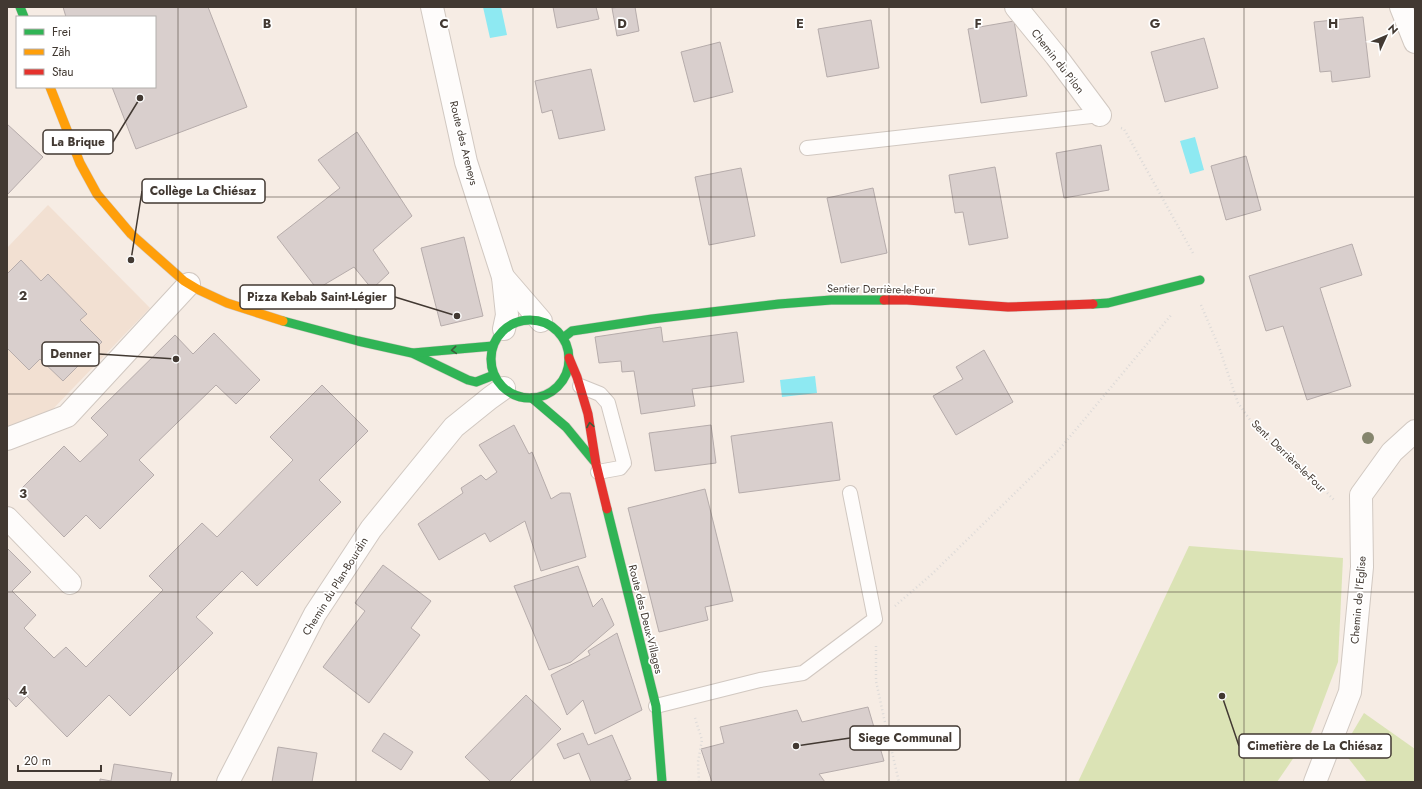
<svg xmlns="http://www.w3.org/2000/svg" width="1422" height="789" font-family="Jost,sans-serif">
<rect width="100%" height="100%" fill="#f6ece4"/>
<!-- built -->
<polygon fill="#f2e0d2" points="48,205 150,308 50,412 7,427 7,248"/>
<!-- green -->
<g fill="#dbe3b5">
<polygon points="1189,546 1343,558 1338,662 1312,731 1277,782 1078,782"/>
<polygon points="1364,713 1415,749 1415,782 1367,782 1342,750"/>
</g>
<!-- water -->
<g fill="#8ee9f2">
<polygon points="483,7 501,7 507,35 490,38"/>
<polygon points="1195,137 1204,170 1190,174 1180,141"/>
<polygon points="815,376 817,393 782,397 780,380"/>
</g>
<!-- building -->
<g fill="#d9cfcd" stroke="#b6acab">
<polygon points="63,7 208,7 247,107 136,149 112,87 155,87 155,17 66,17"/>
<polygon points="553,7 596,7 599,19 557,28"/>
<polygon points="620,7 635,7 639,31 617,36 612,8"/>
<polygon points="1363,17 1370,77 1332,82 1331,71 1320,72 1314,22"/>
<polygon points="871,20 879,68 827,77 818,29"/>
<polygon points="1014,21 1027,96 981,103 968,29"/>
<polygon points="1204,38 1218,88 1165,102 1151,52"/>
<polygon points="720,42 733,92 694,102 681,52"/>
<polygon points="591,69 605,130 559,139 552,110 542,113 535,81"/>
<polygon points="7,124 43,157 7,195"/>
<polygon points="357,132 412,216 373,250 389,273 372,289 354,267 317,289 277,237 340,188 318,160"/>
<polygon points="1101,145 1109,190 1064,198 1056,153"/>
<polygon points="1246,156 1261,210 1226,220 1211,166"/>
<polygon points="995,167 1008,238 969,245 963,212 955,213 949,175"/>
<polygon points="741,168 755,236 709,245 695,177"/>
<polygon points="873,188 887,253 841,263 827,198"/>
<polygon points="464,237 483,316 441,326 421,248"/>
<polygon points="1352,244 1362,275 1320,288 1351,386 1307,400 1283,326 1266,331 1249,276"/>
<polygon points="21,260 41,281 48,274 87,314 80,320 102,342 63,381 40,359 29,370 7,348 7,274"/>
<polygon points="661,327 663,342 737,332 744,382 692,389 695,406 641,414 634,371 622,372 621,361 599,363 595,337"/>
<polygon points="214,333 260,380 236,404 216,385 139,460 154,475 100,529 86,515 64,537 19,491 64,446 80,462 108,435 91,418 175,335 193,354"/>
<polygon points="984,350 1013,402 956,435 933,396 963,379 956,367"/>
<polygon points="322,385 368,431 319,480 341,502 257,586 242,571 196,617 213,633 130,716 109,695 67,737 27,696 16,707 7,697 7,548 31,572 12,591 36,615 24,628 54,658 66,647 86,667 163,590 149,576 202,523 217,537 293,460 270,437"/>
<polygon points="832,422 840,480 739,493 731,436"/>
<polygon points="514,425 529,454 532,452 551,499 561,493 570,493 586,557 541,571 525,521 490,542 485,533 439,560 418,524 463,493 461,488 481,475 486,480 497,472 479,445"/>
<polygon points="711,425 716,463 655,471 649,433"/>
<polygon points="705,489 733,601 705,607 708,620 659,632 628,508"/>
<polygon points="383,565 431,601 411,628 420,635 369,703 323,667 365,611 355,603"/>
<polygon points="578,566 593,607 602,598 614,625 571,662 549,670 514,586"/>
<polygon points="617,633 642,710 595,734 583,700 567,715 551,675 590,655 588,651"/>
<polygon points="526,695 561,729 509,782 491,782 465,757"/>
<polygon points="868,707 884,761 819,774 825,782 712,782 701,749 724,743 720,727 797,710 802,722"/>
<polygon points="384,733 413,752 401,770 372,751"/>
<polygon points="583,733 588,745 612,735 631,779 622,782 591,782 579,753 564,759 557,744"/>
<polygon points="278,747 317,753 312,782 272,782"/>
<polygon points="114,764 172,773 170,782 100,782 100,779 111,781"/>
</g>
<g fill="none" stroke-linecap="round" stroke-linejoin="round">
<!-- lane casing -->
<g stroke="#d1c8c1" stroke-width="16">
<g id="lane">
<polyline points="807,148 1100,115"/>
<polyline points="580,386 600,394 608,403 624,463 620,468 598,472"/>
<polyline points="656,706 760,680 803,673 875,619 850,493"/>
</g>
</g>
<!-- street casing -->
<g stroke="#d1c8c1" stroke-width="24">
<g id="street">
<polyline points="432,7 466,162 503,277 507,315 504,329"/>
<polyline points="1016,7 1056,56 1100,115"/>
<polyline points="1401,7 1415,42"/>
<polyline points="503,277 541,321"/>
<polyline points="7,439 67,416 189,284"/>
<polyline points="7,518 70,583"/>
<polyline points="228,782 315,614 371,529 454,427 490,398 504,388"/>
<polyline points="1315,782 1350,692 1362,567 1361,495 1392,452 1415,431"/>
</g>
</g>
<!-- fast casing -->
<g stroke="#d1c8c1" stroke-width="10">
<g id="fast">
<polyline points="20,7 24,17"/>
<polyline points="1093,304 1108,303 1200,280"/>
<circle cx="530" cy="359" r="39"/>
<polyline points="283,321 358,341 412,353 468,380 476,382 494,375"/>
<polyline points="563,338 572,331 652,319 779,304 831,300 884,300"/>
<polyline points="413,353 493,346"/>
<polyline points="532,398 566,427 594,461"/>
<polyline points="607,509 656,706 662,782"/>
</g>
</g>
<!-- slow casing -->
<g stroke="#d1c8c1" stroke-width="10">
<polyline id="slow" points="50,87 80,163 97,194 131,234 184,281 199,290 227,303 283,321"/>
</g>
<!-- jam casing -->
<g stroke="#d1c8c1" stroke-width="10">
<g id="jam">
<polyline points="884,300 907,300 1008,307 1093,304"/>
<polyline points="569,358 577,377 588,414 596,464 607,509"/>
</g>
</g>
<!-- path -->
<g stroke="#dddad8" stroke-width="2.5" stroke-dasharray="1 3" stroke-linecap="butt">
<polyline points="1121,128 1124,129 1194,255"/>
<polyline points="1201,305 1219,347 1238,403 1253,424 1310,475 1335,501"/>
<polyline points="895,606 932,574 1058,451 1172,314"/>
<polyline points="876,646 876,681 884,718 899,782"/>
<polyline points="695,718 702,740 698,762 699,782"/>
</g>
<!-- lane -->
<use href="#lane" stroke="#fefcfb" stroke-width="14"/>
<!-- street -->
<use href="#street" stroke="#fefcfb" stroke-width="22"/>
<!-- fast -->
<use href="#fast" stroke="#30b455" stroke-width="9"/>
<!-- slow -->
<use href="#slow" stroke="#ff9f0a" stroke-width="9"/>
<!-- jam -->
<use href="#jam" stroke="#e5322d" stroke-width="9"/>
</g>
<!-- trees -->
<circle fill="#85856d" cx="1368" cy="438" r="6"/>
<!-- one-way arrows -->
<defs><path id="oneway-chevron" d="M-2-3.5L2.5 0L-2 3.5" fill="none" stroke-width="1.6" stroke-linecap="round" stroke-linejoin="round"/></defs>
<g stroke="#3d5e3c">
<use href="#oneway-chevron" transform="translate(454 350) rotate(175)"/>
<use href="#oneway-chevron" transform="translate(590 425) rotate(-99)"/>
</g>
<!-- grid -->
<path fill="none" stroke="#423932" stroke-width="1" stroke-opacity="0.55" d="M 178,7 L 178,782M 356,7 L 356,782M 533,7 L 533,782M 711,7 L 711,782M 889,7 L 889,782M 1066,7 L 1066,782M 1244,7 L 1244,782M 7,197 L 1415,197M 7,394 L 1415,394M 7,592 L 1415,592"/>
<g text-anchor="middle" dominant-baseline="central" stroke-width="3.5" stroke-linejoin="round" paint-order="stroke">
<!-- street labels -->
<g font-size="11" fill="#423932" stroke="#fff">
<text transform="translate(1058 61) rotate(52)">Chemin du Pilon</text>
<text transform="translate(464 143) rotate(76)">Route des Areneys</text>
<text transform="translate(881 289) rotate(1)">Sentier Derrière-le-Four</text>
<text transform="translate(1289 456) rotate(44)">Sent. Derrière-le-Four</text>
<text transform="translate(335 586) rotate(-58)">Chemin du Plan-Bourdin</text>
<text transform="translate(1358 600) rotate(-85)">Chemin de l'Eglise</text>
<text transform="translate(646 619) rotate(76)">Route des Deux-Villages</text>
</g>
</g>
<g font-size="13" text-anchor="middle" font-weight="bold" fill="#423932" stroke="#fff" stroke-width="3.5" stroke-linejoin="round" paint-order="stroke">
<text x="267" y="28">B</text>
<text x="444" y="28">C</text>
<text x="622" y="28">D</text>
<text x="800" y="28">E</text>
<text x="978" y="28">F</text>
<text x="1155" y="28">G</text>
<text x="1333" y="28">H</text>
<text x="23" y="300">2</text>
<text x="23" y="498">3</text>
<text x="23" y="695">4</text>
</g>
<!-- callouts -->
<path fill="none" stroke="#423932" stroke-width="1.5" d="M140 98L113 142M131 260L142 191M457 316L395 297M176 359L99 354M796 746L850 738M1222 696L1239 746"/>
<g fill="#423932" stroke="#fff" stroke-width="1.5">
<circle cx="140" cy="98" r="4"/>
<circle cx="131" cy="260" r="4"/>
<circle cx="457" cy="316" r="4"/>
<circle cx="176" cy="359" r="4"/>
<circle cx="796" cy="746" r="4"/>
<circle cx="1222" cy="696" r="4"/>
</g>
<g fill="#fff" stroke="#423932" stroke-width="1.5">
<rect x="43" y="130" width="70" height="24" rx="4"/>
<rect x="142" y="179" width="123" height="24" rx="4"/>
<rect x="240" y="285" width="155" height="24" rx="4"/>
<rect x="42" y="342" width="57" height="24" rx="4"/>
<rect x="850" y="726" width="110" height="24" rx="4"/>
<rect x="1239" y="734" width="152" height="24" rx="4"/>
</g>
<g font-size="12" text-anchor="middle" font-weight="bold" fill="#423932">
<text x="78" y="146">La Brique</text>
<text x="203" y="195">Collège La Chiésaz</text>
<text x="317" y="301">Pizza Kebab Saint-Légier</text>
<text x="71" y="358">Denner</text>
<text x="905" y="742">Siege Communal</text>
<text x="1315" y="750">Cimetière de La Chiésaz</text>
</g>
<!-- border -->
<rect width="1422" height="789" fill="none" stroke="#423932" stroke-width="16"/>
<!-- legend -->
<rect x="16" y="16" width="140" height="72" fill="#ffffff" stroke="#b3b0ad"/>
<rect x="24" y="29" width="20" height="6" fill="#30b455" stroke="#b3b0ad"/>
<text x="52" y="36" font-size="12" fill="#423932">Frei</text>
<rect x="24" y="49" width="20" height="6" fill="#ff9f0a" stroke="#b3b0ad"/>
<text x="52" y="56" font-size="12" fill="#423932">Zäh</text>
<rect x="24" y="69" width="20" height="6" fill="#e5322d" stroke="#b3b0ad"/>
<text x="52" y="76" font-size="12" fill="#423932">Stau</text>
<!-- north arrow -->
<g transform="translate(1386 36) rotate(46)" stroke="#ffffff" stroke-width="3" paint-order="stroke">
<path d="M0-3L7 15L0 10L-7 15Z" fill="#423932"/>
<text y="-6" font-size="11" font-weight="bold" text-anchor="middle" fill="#423932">N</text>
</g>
<!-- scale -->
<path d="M18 765v6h83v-6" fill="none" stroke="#423932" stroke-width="2"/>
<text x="24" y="765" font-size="12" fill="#423932" stroke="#ffffff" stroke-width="3" paint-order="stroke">20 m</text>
</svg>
